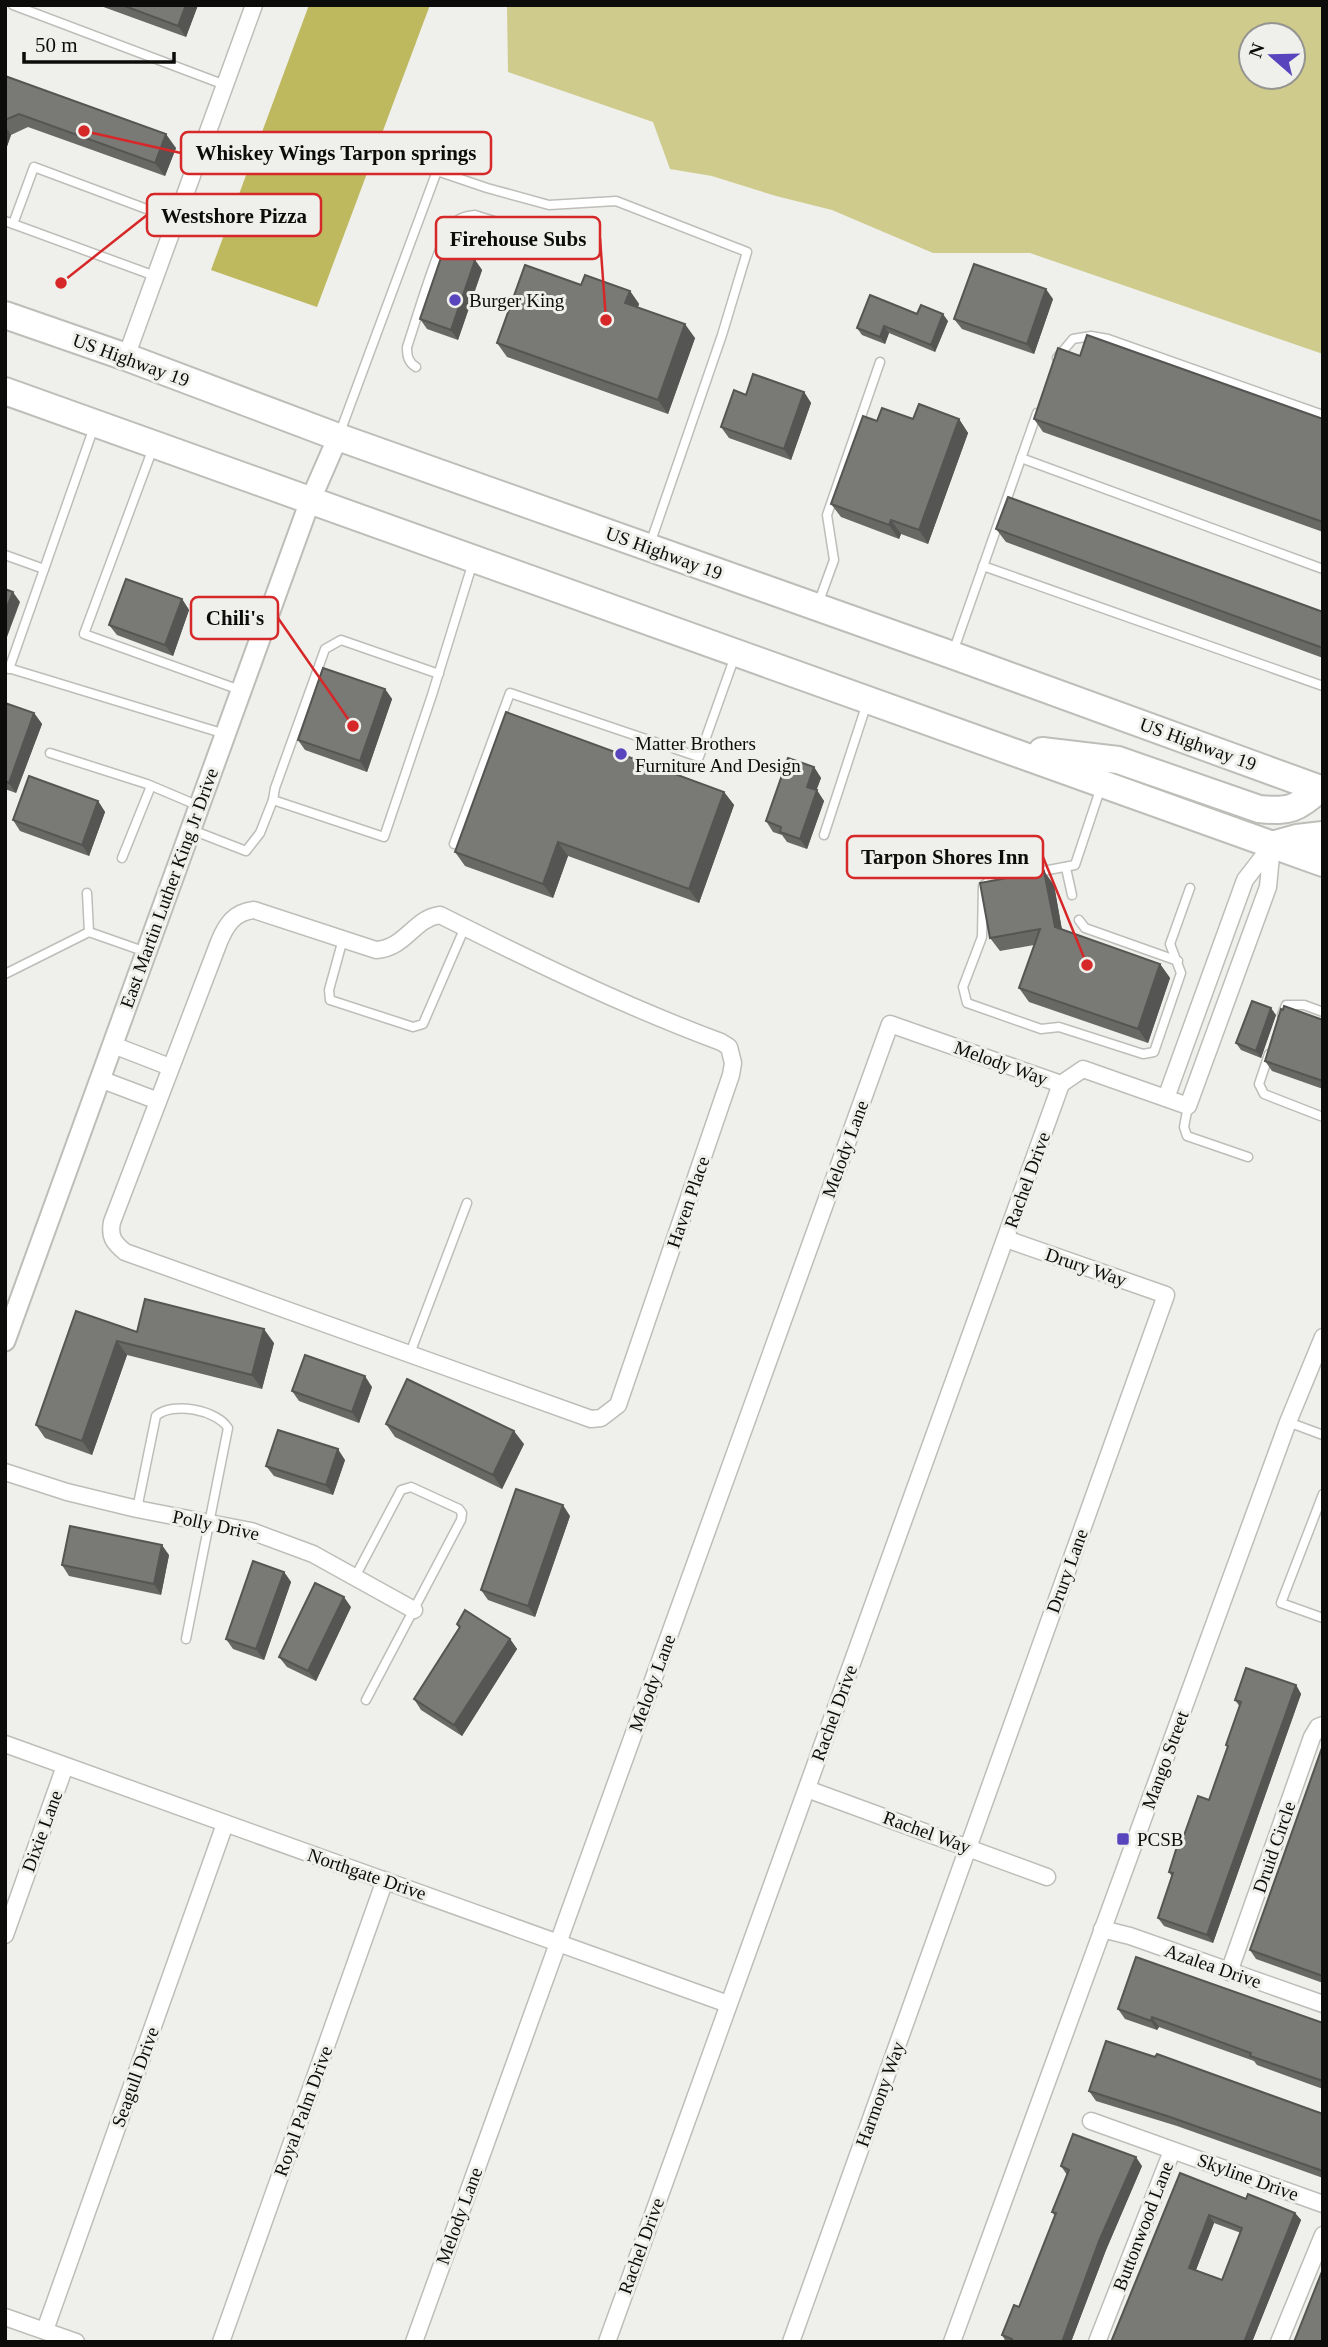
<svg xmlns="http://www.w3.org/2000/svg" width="1328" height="2347" font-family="Georgia,serif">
<rect width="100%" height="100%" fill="#efefeb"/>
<!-- green -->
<path fill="#cecb8c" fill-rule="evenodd" d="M 507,5 L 1323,5 L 1323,354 L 1030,253 L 933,253 L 832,210 L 776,196 L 712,176 L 670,169 L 653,122 L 508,72 ZM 1251,35 L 1293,35 L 1293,77 L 1251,77 Z"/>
<!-- water -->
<polygon fill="#beb85f" points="309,5 430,5 317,307 211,270"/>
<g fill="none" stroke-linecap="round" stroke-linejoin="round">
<!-- service casing -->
<g stroke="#bdbdb9" stroke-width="11">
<g id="service">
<polyline points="13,5 225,85"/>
<polyline points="5,221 155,276"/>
<polyline points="13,224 34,167 176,220"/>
<polyline points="448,234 464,231 531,254"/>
<polyline points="1057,358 1073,339 1091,336 1108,339 1323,415"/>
<path d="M 416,367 C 408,362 407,356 407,347 C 416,321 439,240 454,223 C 460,217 467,216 475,215 L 538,235"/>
<polyline points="339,435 437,171 487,188 549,205 616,201 747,252 722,335 650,544"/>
<polyline points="153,448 84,634 240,690"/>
<polyline points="1021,458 1323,569"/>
<polyline points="5,555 44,569"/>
<polyline points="983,566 1323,686"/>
<polyline points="818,604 834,560 827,515 880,362"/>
<polyline points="953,652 1037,413"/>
<polyline points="5,667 225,734"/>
<polyline points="9,669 94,427"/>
<polyline points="439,674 341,640 325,649 275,788 273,800 384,837 432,695 473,562"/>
<polyline points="50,753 147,784 199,806"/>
<polyline points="1101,787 1075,865 989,881 983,886 982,937 963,987 967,1003 1041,1029 1059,1027 1143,1054 1154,1052 1181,973 1170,944 1190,888"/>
<polyline points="192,830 246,851 260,833 273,800"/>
<polyline points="824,835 867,703"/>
<polyline points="454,844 510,693 699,757 735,656"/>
<polyline points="122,858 151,786"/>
<polyline points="1066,868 1072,895"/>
<polyline points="87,893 89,932 146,952"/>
<polyline points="1079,920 1085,928 1178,961"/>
<polyline points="343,939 329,990 330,1000 413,1027 423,1024 465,927"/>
<polyline points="5,974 89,932"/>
<polyline points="1282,1015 1286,1005 1304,1005 1323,1012"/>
<polyline points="1269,1054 1259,1084 1264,1094 1323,1117"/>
<polyline points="1188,1106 1184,1127 1187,1136 1248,1157"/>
<polyline points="409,1356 467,1203"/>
<polyline points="1288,1422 1323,1435"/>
<polyline points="1323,1494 1281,1603 1323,1618"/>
<path d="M 137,1509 L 156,1416 C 172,1401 217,1410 228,1428 L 186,1639"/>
<polyline points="355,1577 401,1490 411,1487 459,1509 462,1513 461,1520 366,1700"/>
</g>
</g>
<!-- minor casing -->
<g stroke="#bdbdb9" stroke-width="19">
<g id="minor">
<polyline points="126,357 254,5"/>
<path d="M 254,910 L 376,950 C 406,948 414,918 440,915 C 532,961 624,1006 721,1042 L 729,1047 L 733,1063 L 731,1075 L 618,1405 L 601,1418 L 591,1419 L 125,1252 C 114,1243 109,1237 112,1222 L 219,942 C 226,925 234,912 254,910 Z"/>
<polyline points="113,1045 170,1067"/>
<polyline points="100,1079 158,1101"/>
<polyline points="1061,1084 1083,1069 1188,1106 1268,887 1272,845"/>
<polyline points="1166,1098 1245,880 1272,845"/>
<polyline points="5,1472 67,1492 137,1509 251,1531 313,1554 414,1610"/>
<polyline points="5,1744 728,2004"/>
<polyline points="807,1789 1047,1877"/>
<polyline points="1102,1929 1130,1936 1323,2004"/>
<polyline points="5,1935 65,1766"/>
<polyline points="1229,1972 1312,1737 1318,1727 1323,1725"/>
<polyline points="1091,2121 1323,2204"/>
<polyline points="5,2317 76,2342"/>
<polyline points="45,2330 225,1824"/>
<polyline points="221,2342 385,1880"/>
<polyline points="414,2342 890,1024 1061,1084"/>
<polyline points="607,2342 1061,1084"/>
<polyline points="791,2342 1166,1295 1006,1239"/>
<polyline points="952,2342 1288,1422 1323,1337"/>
<polyline points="1097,2342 1172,2151"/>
<polyline points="1279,2342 1323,2235"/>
</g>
</g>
<!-- tertiary casing -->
<g stroke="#bdbdb9" stroke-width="23">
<polyline id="tertiary" points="5,1341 310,501 338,437"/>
</g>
<!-- trunk casing -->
<g stroke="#bdbdb9" stroke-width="30">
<g id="trunk">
<polyline points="5,315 126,357 338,437 952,655 1323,790"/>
<polyline points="5,391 1323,863"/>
<path d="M 1042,751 L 1118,760 L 1259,809 C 1291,812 1295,809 1320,789"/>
<polyline points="1272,845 1297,838 1323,835"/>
</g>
</g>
<!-- service -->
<use href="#service" stroke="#fff" stroke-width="8"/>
<!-- minor -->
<use href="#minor" stroke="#fff" stroke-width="16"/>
<!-- tertiary -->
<use href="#tertiary" stroke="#fff" stroke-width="19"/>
<!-- trunk -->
<use href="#trunk" stroke="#fff" stroke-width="26"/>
</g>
<!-- wall -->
<g fill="#686865" fill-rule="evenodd">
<polygon points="98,5 198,5 186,37"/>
<polygon points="5,76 176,148 165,176 28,127 11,135 5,152"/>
<polygon points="475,260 482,270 458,340 427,329 420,319"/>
<polygon points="581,285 630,291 639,304 638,307 695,338 668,414 507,357 497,343"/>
<polygon points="1053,299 1034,354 962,329 954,319"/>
<polygon points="917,314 948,321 935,352 889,333 885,344 862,335 857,328"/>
<polygon points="1080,356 1323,419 1323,532 1043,432 1034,419"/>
<polygon points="804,392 811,403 791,460 729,438 721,427 746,395"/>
<polygon points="913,419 959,419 968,433 928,544 901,534 899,539 841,517 831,504 877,421"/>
<polygon points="996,529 1323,612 1323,658 1006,542"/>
<polygon points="182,599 189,610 173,656 117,635 109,625"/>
<polygon points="385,689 392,699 367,772 305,750 298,740"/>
<polygon points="5,703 34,713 42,724 16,793 5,789"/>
<polygon points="814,767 821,778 816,790 824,801 807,849 787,842 782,835 773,832 766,821"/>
<polygon points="724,792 734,805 699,903 568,856 553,898 465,866 455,852"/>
<polygon points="98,801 105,812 89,856 20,831 13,820"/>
<polygon points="1054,885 1062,930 1160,964 1170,978 1148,1043 1029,1002 1019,988 1034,945 1000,951 990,938"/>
<polygon points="1276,1015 1261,1058 1241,1050 1236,1043"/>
<polygon points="1323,1020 1323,1089 1272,1071 1265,1061"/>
<polygon points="76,1311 137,1332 274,1343 262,1389 127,1355 92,1455 45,1438 36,1425"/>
<polygon points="372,1387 359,1423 299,1401 292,1391"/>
<polygon points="386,1424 524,1444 502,1489 395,1437"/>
<polygon points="345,1460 333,1495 274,1476 266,1466"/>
<polygon points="570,1516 535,1617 488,1600 481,1590"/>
<polygon points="169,1555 161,1595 69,1576 62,1565"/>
<polygon points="284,1572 291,1582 264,1660 233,1649 226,1639"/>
<polygon points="351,1607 316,1681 287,1667 279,1657"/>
<polygon points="457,1624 510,1639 517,1649 462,1736 421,1710 414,1699 459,1628"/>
<polygon points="1296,1685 1301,1694 1213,1943 1164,1926 1158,1918 1172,1877 1169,1872 1182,1841 1209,1800 1228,1747 1226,1745 1240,1707 1235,1700"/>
<polygon points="1323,1745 1323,1983 1256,1959 1250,1950"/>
<polygon points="1118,2009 1323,2023 1323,2089 1257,2065 1254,2061 1159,2027 1157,2030 1125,2019"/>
<polygon points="1089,2091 1323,2114 1323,2178 1177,2126 1096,2101"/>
<polygon points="1061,2166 1142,2166 1106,2250 1071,2342 1006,2342 1002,2335 1019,2307 1055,2216 1052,2212 1067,2175"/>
<path d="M 1180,2173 L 1246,2199 L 1295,2213 L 1301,2220 L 1252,2342 L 1111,2342 ZM 1214,2223 L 1241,2233 L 1222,2280 L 1196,2270 Z"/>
</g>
<!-- shaded-wall -->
<g fill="#555553">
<polygon points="186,5 198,5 186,37 178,26"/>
<polygon points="5,126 11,135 5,152"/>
<polygon points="166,134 176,148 165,176 155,163"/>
<polygon points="475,260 482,270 458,340 451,330"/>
<polygon points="1046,289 1053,299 1034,354 1027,344"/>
<polygon points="630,291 639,304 635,316 625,303"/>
<polygon points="943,314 948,321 935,352 931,345"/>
<polygon points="685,324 695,338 668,414 658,400"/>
<polygon points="884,326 889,333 885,344 880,337"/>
<polygon points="804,392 811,403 791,460 784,449"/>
<polygon points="959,419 968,433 928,544 919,530"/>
<polygon points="891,520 901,534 899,539 889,525"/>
<polygon points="13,592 20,602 7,637 5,634 5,612"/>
<polygon points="182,599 189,610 173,656 165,645"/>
<polygon points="385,689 392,699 367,772 360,761"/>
<polygon points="34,713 42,724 16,793 9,783"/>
<polygon points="814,767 821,778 814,797 807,787"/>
<polygon points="817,790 824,801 807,849 800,839"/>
<polygon points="724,792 734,805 699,903 689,889"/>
<polygon points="98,801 105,812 89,856 82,845"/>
<polygon points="558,842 568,856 553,898 543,884"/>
<polygon points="1044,871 1054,885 1064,941 1055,927"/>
<polygon points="1160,964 1170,978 1148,1043 1138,1029"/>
<polygon points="1271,1008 1276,1015 1261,1058 1256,1051"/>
<polygon points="264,1329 274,1343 262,1389 252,1375"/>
<polygon points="117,1341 127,1355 92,1455 82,1441"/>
<polygon points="365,1376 372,1387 359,1423 352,1412"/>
<polygon points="514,1431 524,1444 502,1489 493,1475"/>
<polygon points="338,1449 345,1460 333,1495 326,1485"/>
<polygon points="563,1505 570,1516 535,1617 528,1606"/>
<polygon points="162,1545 169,1555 161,1595 154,1584"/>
<polygon points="284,1572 291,1582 264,1660 256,1649"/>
<polygon points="344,1597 351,1607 316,1681 308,1671"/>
<polygon points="510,1639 517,1649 462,1736 454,1725"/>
<polygon points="1296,1685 1301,1694 1213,1943 1207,1935"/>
<polygon points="1152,2017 1159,2027 1157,2030 1151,2021"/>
<polygon points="1136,2157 1142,2166 1106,2250 1071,2342 1062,2342 1099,2241"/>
<polygon points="1295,2213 1301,2220 1252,2342 1244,2342"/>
<polygon points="1209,2215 1214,2223 1194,2275 1189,2268"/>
</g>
<!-- building -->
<g fill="#797976" stroke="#555553" stroke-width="2" fill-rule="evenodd">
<polygon points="122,5 186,5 178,26"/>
<polygon points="5,76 166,134 155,163 19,114 5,120"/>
<polygon points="444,249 475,260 451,330 420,319"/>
<polygon points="974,264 1046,289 1027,344 954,319"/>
<polygon points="525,265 581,285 585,275 630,291 625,303 685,324 658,400 497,343"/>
<polygon points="870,295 917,314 921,305 943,314 931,345 884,326 880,337 857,328"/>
<polygon points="1087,335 1323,419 1323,522 1034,419 1058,348 1080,356"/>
<polygon points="753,374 804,392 784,449 721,427 734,390 746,395"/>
<polygon points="919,404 959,419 919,530 891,520 889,525 831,504 863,416 877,421 882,408 913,419"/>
<polygon points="1008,497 1323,612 1323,648 996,529"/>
<polygon points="126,579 182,599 165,645 109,625"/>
<polygon points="5,589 13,592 5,612"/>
<polygon points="323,668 385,689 360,761 298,740"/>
<polygon points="5,703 34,713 9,783 5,781"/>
<polygon points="506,712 724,792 689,889 558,842 543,884 455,852"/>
<polygon points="788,758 814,767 807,787 817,790 800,839 780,832 781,827 766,821"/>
<polygon points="29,776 98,801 82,845 13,820"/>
<polygon points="1044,871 1055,927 1160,964 1138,1029 1019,988 1040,929 990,938 980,883"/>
<polygon points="1252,1001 1271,1008 1256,1051 1236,1043"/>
<polygon points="1284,1006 1323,1020 1323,1081 1265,1061 1281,1009 1283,1010"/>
<polygon points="145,1299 264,1329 252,1375 117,1341 82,1441 36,1425 76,1311 137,1332"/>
<polygon points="305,1355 365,1376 352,1412 292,1391"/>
<polygon points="407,1379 514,1431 493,1475 386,1424"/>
<polygon points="278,1430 338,1449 326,1485 266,1466"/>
<polygon points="516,1489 563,1505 528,1606 481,1590"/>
<polygon points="70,1526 162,1545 154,1584 62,1565"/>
<polygon points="253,1561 284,1572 256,1649 226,1639"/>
<polygon points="315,1583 344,1597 308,1671 279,1657"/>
<polygon points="465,1610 510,1639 454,1725 414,1699 460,1627 457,1624"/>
<polygon points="1246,1668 1296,1685 1207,1935 1158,1918 1173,1873 1169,1872 1179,1840 1182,1841 1198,1796 1209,1800 1228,1746 1226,1745 1241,1702 1235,1700"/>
<polygon points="1323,1745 1323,1976 1250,1950"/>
<polygon points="1136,1957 1323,2023 1323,2081 1250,2056 1251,2053 1152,2017 1151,2021 1118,2009"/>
<polygon points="1106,2041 1155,2057 1157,2054 1323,2114 1323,2171 1170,2117 1089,2091"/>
<polygon points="1073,2134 1136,2157 1099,2241 1062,2342 1011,2342 1012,2339 1002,2335 1014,2305 1019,2307 1056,2213 1052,2212 1069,2170 1061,2166"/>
<path d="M 1180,2173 L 1246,2199 L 1248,2194 L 1295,2213 L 1244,2342 L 1111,2342 ZM 1209,2215 L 1242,2228 L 1222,2280 L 1189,2268 Z"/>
<polygon points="1323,2269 1323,2342 1294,2342"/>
</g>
<!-- markers -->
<g fill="#5844bc" stroke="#efefeb" stroke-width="2.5">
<circle cx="455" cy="300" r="7"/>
<circle cx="621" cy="754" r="7"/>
<rect x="1116" y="1832" width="14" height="14" rx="3.5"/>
</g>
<g text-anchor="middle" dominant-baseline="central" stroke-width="6" stroke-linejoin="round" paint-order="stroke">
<!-- poi labels -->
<g font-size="19" fill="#0c0c0b" stroke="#efefeb" text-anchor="start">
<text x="469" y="300">Burger King</text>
<text x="635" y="743">Matter Brothers<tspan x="635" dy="22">Furniture And Design</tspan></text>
<text x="1137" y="1839">PCSB</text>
</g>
<!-- street labels -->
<g font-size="19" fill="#0c0c0b" stroke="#efefeb">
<text transform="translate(131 360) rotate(20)">US Highway 19</text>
<text transform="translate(664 553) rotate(20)">US Highway 19</text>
<text transform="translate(1198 744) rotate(20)">US Highway 19</text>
<text transform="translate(169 888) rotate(-70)">East Martin Luther King Jr Drive</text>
<text transform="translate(1001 1063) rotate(20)">Melody Way</text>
<text transform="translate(845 1149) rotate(-70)">Melody Lane</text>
<text transform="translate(1027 1180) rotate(-70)">Rachel Drive</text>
<text transform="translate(688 1202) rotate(-71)">Haven Place</text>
<text transform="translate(1086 1267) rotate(19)">Drury Way</text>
<text transform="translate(216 1525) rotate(12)">Polly Drive</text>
<text transform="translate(1067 1571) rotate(-70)">Drury Lane</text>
<text transform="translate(652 1683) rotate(-70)">Melody Lane</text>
<text transform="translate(834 1713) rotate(-70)">Rachel Drive</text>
<text transform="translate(1165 1760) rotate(-70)">Mango Street</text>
<text transform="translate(42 1831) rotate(-70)">Dixie Lane</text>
<text transform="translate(927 1832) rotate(20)">Rachel Way</text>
<text transform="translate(1274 1847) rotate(-71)">Druid Circle</text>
<text transform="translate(367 1874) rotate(19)">Northgate Drive</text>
<text transform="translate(1213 1966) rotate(19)">Azalea Drive</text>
<text transform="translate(135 2077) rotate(-70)">Seagull Drive</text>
<text transform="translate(880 2094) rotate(-70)">Harmony Way</text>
<text transform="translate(303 2111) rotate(-70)">Royal Palm Drive</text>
<text transform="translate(1248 2177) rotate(20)">Skyline Drive</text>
<text transform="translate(459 2216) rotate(-70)">Melody Lane</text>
<text transform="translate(1143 2226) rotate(-69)">Buttonwood Lane</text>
<text transform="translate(641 2246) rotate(-70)">Rachel Drive</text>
</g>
</g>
<!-- callouts -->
<path fill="none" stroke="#d62828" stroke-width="2.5" d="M84 131L181 153M61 283L147 215M606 320L600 238M353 726L278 618M1087 965L1043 857"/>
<g fill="#d62828" stroke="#efefeb" stroke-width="2.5">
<circle cx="84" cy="131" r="7"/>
<circle cx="61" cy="283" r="7"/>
<circle cx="606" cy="320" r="7"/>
<circle cx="353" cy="726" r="7"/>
<circle cx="1087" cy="965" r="7"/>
</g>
<g fill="#efefeb" stroke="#d62828" stroke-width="2.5">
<rect x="181" y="132" width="310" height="42" rx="7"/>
<rect x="147" y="194" width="174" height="42" rx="7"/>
<rect x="436" y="217" width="164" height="42" rx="7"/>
<rect x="191" y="597" width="87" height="42" rx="7"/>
<rect x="847" y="836" width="196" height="42" rx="7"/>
</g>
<g font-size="21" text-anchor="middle" font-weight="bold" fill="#0c0c0b">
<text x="336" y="160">Whiskey Wings Tarpon springs</text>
<text x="234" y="223">Westshore Pizza</text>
<text x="518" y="246">Firehouse Subs</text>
<text x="235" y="625">Chili's</text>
<text x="945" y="864">Tarpon Shores Inn</text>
</g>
<!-- border -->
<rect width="1328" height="2347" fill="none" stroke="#0c0c0b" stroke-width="14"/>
<!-- north arrow -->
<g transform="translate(1272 56) rotate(290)"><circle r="33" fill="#efefeb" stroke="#949491" stroke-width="2"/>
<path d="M0-5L12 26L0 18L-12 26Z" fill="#5844bc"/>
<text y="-10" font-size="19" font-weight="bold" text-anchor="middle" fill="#0c0c0b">N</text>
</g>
<!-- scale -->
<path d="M24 52v10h150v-10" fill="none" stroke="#0c0c0b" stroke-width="3.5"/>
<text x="35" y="52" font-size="21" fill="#0c0c0b" stroke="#efefeb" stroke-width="5" paint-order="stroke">50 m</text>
</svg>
